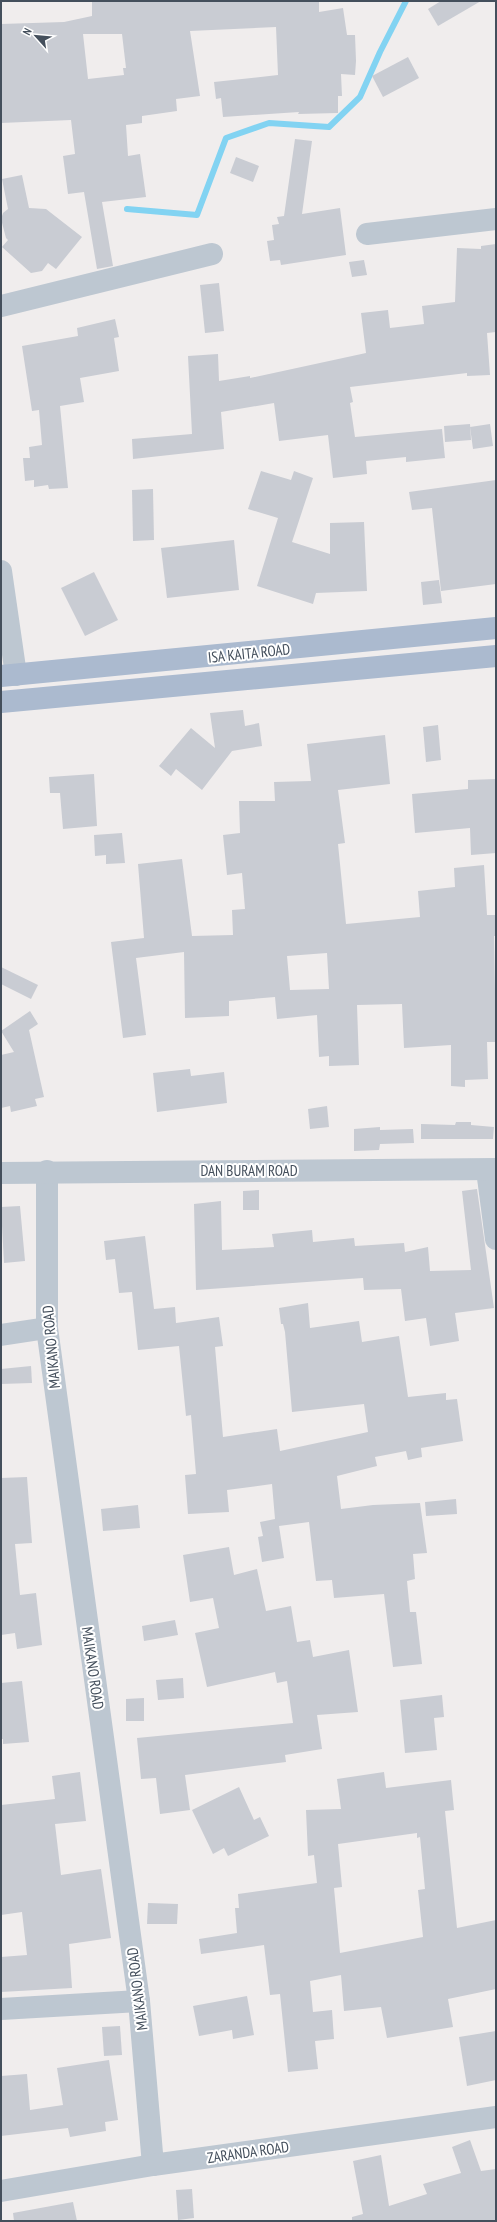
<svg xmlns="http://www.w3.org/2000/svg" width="497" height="2222" font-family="'PT Sans Narrow',sans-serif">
<rect width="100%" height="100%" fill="#f0eded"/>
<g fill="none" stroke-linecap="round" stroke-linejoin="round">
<!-- stream -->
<polyline stroke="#82d3f2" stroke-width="6" points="127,209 197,215 226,138 269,123 329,127 360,97 380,52 406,1"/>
</g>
<!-- building -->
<g fill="#c9ccd3" fill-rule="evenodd">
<path d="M 92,1 L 319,1 L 319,12 L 343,8 L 347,35 L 355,35 L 356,61 L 355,75 L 341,74 L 342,96 L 338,96 L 338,113 L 298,114 L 299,112 L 223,117 L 221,98 L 216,99 L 214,82 L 278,75 L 276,27 L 190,31 L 200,96 L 176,99 L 177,111 L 142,116 L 142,123 L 126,125 L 128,156 L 140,154 L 146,197 L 102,202 L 113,266 L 97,269 L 84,192 L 68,194 L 63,156 L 75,154 L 71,120 L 1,123 L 1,24 L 64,22 L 92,16 ZM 83,34 L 122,34 L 126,68 L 123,68 L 124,75 L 88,79 Z"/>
<polygon points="441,1 481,1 438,26 428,9"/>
<polygon points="408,57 419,78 383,97 372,76"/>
<polygon points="295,139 312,141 302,214 340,208 346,255 281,265 280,260 270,261 267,241 274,240 272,225 279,224 277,217 284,216"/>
<polygon points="236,157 259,166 253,182 230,173"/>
<polygon points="22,175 29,208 46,209 82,237 56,269 48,263 42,271 31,273 2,247 8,240 6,238 1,219 3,213 8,209 2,179"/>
<polygon points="496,244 496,332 487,333 490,375 467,376 467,373 350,387 353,402 350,403 355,437 442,429 445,458 406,462 406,457 366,461 367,474 333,478 328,435 279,441 274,403 221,412 224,449 133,459 132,439 192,434 188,356 218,354 219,381 250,376 250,378 366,353 361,313 388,310 390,328 424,324 422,306 455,302 457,248 481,249 481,246"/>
<polygon points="364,260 367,275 352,277 349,262"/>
<polygon points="219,283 224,331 205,333 200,285"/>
<polygon points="115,319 119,337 114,338 119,371 80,378 84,402 60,406 68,488 49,489 48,485 34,487 34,480 25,481 23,458 30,458 29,447 42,445 39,410 32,411 22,346 78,336 77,328"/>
<polygon points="470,424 471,440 445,442 444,426"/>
<polygon points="490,424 493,446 473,449 470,427"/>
<polygon points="261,471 291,480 294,471 313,478 292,542 330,554 330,523 364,522 367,591 316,593 313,604 257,586 278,518 248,509"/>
<polygon points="496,480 496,584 441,591 432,508 412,510 409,492"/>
<polygon points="153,489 154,540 133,541 132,490"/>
<polygon points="234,540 239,590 167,598 161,548"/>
<polygon points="94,572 118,620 85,636 61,588"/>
<polygon points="439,580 442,603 423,605 421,582"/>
<polygon points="243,710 245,726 259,723 262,746 232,751 202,790 176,769 171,776 159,766 191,728 215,748 210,713"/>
<polygon points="438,725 441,760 426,762 423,727"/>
<path d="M 385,735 L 390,784 L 338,790 L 345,843 L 338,844 L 346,924 L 420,917 L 418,891 L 455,887 L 454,868 L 484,865 L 487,915 L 496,915 L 496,936 L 494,936 L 496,1042 L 487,1042 L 488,1079 L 465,1080 L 465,1087 L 451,1086 L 451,1045 L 404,1048 L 402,1004 L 357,1005 L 359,1065 L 329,1066 L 329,1056 L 319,1057 L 317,1015 L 277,1019 L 275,997 L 229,1001 L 229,1016 L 185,1018 L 184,952 L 136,958 L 146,1035 L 123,1038 L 111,942 L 144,938 L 138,864 L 182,859 L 192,936 L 233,935 L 232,910 L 245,909 L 242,873 L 227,875 L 223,835 L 240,833 L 239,801 L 275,801 L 274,782 L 311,781 L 307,744 ZM 327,953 L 329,989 L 290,990 L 287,956 Z"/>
<polygon points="94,774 97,826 63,829 60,793 50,793 49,777"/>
<polygon points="496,779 496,853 471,855 470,828 415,833 412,794 468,789 468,780"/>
<polygon points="122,833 125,863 106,864 106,855 95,856 94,835"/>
<polygon points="1,967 38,985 31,999 1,984"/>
<polygon points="30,1011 38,1024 29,1030 44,1097 35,1099 37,1106 11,1112 10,1106 1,1108 1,1055 14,1052 1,1031"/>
<polygon points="190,1069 191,1076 224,1072 227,1103 157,1112 153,1073"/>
<polygon points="327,1106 329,1127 310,1129 308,1109"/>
<polygon points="456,1122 471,1122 471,1125 494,1127 493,1139 421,1139 421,1124 455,1125"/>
<polygon points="380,1127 380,1130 413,1129 414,1143 380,1144 379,1150 354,1151 354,1129"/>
<polygon points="477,1189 494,1308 455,1313 459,1341 430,1346 426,1318 405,1321 401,1289 364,1290 363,1278 196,1290 194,1204 221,1201 222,1250 274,1247 272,1234 312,1230 313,1242 354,1238 355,1246 404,1243 405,1252 428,1247 430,1271 471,1270 462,1191"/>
<polygon points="259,1190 259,1210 243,1210 243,1191"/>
<polygon points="20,1206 25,1261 4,1263 1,1207"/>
<polygon points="145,1236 154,1309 175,1307 176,1323 219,1317 223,1346 215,1347 223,1437 277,1429 280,1451 368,1432 364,1404 292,1412 285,1332 283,1324 281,1324 279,1308 308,1303 310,1328 359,1321 362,1342 399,1336 408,1397 446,1393 446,1400 457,1399 463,1441 421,1448 422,1457 408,1460 406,1451 375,1457 377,1466 337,1476 341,1509 373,1505 420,1503 427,1553 413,1554 415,1579 407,1581 410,1612 416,1612 422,1664 393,1667 384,1594 334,1598 332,1580 316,1581 309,1522 279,1526 284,1558 262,1562 258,1537 263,1536 260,1522 275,1519 272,1484 227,1490 229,1512 188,1514 185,1475 196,1474 191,1415 186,1416 179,1346 138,1350 132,1292 119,1293 115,1259 106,1260 104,1241"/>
<polygon points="31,1366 32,1383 1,1384 1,1369"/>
<polygon points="27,1477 32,1543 15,1544 20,1595 36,1593 42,1645 17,1649 15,1633 1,1635 1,1478"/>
<polygon points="456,1499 457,1514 426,1516 425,1502"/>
<polygon points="138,1505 140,1528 103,1531 101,1509"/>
<polygon points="229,1547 234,1575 257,1569 266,1611 291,1606 297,1642 310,1640 313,1657 349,1650 358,1712 317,1715 322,1749 285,1755 286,1762 185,1775 190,1810 160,1814 156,1778 141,1779 137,1738 293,1723 287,1681 277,1683 275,1672 207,1687 195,1633 219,1628 213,1598 190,1602 183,1555"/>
<polygon points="175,1620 178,1635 144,1641 142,1626"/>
<polygon points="183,1678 184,1698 158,1700 156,1680"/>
<polygon points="22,1681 29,1742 3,1744 3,1739 1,1739 1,1683"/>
<polygon points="442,1695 444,1717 434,1718 437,1750 405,1753 400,1700"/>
<polygon points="144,1698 144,1721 126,1721 126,1699"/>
<polygon points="80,1772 86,1821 55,1824 61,1875 101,1869 111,1938 69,1944 72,1988 1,1992 1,1957 27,1955 22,1912 1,1915 1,1805 55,1799 52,1776"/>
<path d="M 384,1772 L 386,1788 L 451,1780 L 454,1810 L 445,1811 L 457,1928 L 496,1920 L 496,1989 L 448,1999 L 453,2027 L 387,2038 L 381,2007 L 344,2011 L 341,1975 L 310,1981 L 313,2012 L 332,2010 L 334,2039 L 315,2041 L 318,2069 L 288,2072 L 280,1994 L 270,1995 L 264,1945 L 201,1954 L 199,1939 L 237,1933 L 235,1908 L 239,1908 L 238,1894 L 317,1883 L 314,1855 L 308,1856 L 306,1810 L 341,1809 L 337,1779 ZM 417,1833 L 417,1838 L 420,1837 L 425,1889 L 418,1890 L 423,1937 L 340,1953 L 334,1888 L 342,1887 L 338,1844 Z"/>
<polygon points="239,1787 254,1820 260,1817 269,1836 228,1856 224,1848 213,1854 192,1810"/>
<polygon points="148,1903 178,1904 177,1924 147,1924"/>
<polygon points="247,1996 254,2035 233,2039 232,2030 199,2036 193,2006"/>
<polygon points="120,2026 122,2055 104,2056 102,2027"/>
<polygon points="496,2031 496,2080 467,2086 459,2037"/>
<polygon points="109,2060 118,2120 105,2122 106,2131 70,2137 68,2128 1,2136 1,2076 27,2074 30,2110 63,2105 57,2068"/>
<polygon points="470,2140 481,2171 496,2169 496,2221 352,2221 352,2217 363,2214 353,2161 381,2155 389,2206 427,2194 423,2184 461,2173 452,2147"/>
<polygon points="192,2189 194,2218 178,2220 176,2190"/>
<polygon points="73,2202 77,2221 14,2221 13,2213"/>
</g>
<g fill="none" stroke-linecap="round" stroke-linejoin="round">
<!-- minor -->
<g stroke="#bdc7d1" stroke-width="22">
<polyline points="367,234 496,219"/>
<polyline points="1,306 212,254"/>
<polyline points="1,571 16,675"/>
<polyline points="487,1170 496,1239"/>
<polyline points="47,1171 47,1328 139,2001 153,2165"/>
<polyline points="1,1173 496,1169"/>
<polyline points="1,1335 47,1328"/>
<polyline points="1,2009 139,2001"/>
<polyline points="1,2191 153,2165 496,2117"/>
</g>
<!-- major -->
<g stroke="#abbacf" stroke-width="22">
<polyline points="1,676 496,628"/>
<polyline points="1,702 496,656"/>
</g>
</g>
<g text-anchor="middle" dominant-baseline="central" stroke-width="4" stroke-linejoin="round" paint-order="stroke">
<!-- street labels -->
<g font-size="15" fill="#444f5c" stroke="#fff">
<text transform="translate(249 653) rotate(-6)">ISA KAITA ROAD</text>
<text x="249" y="1170">DAN BURAM ROAD</text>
<text transform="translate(51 1347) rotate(-95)">MAIKANO ROAD</text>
<text transform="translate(93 1668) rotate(82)">MAIKANO ROAD</text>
<text transform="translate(137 1989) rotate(-97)">MAIKANO ROAD</text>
<text transform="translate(248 2152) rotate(-8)">ZARANDA ROAD</text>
</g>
</g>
<!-- border -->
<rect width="497" height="2222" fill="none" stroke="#444f5c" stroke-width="4"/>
<!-- north arrow -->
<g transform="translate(36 36) rotate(297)" stroke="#ffffff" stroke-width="3" paint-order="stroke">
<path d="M0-3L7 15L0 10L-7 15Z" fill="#444f5c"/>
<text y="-6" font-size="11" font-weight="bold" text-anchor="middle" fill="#444f5c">N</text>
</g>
</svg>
